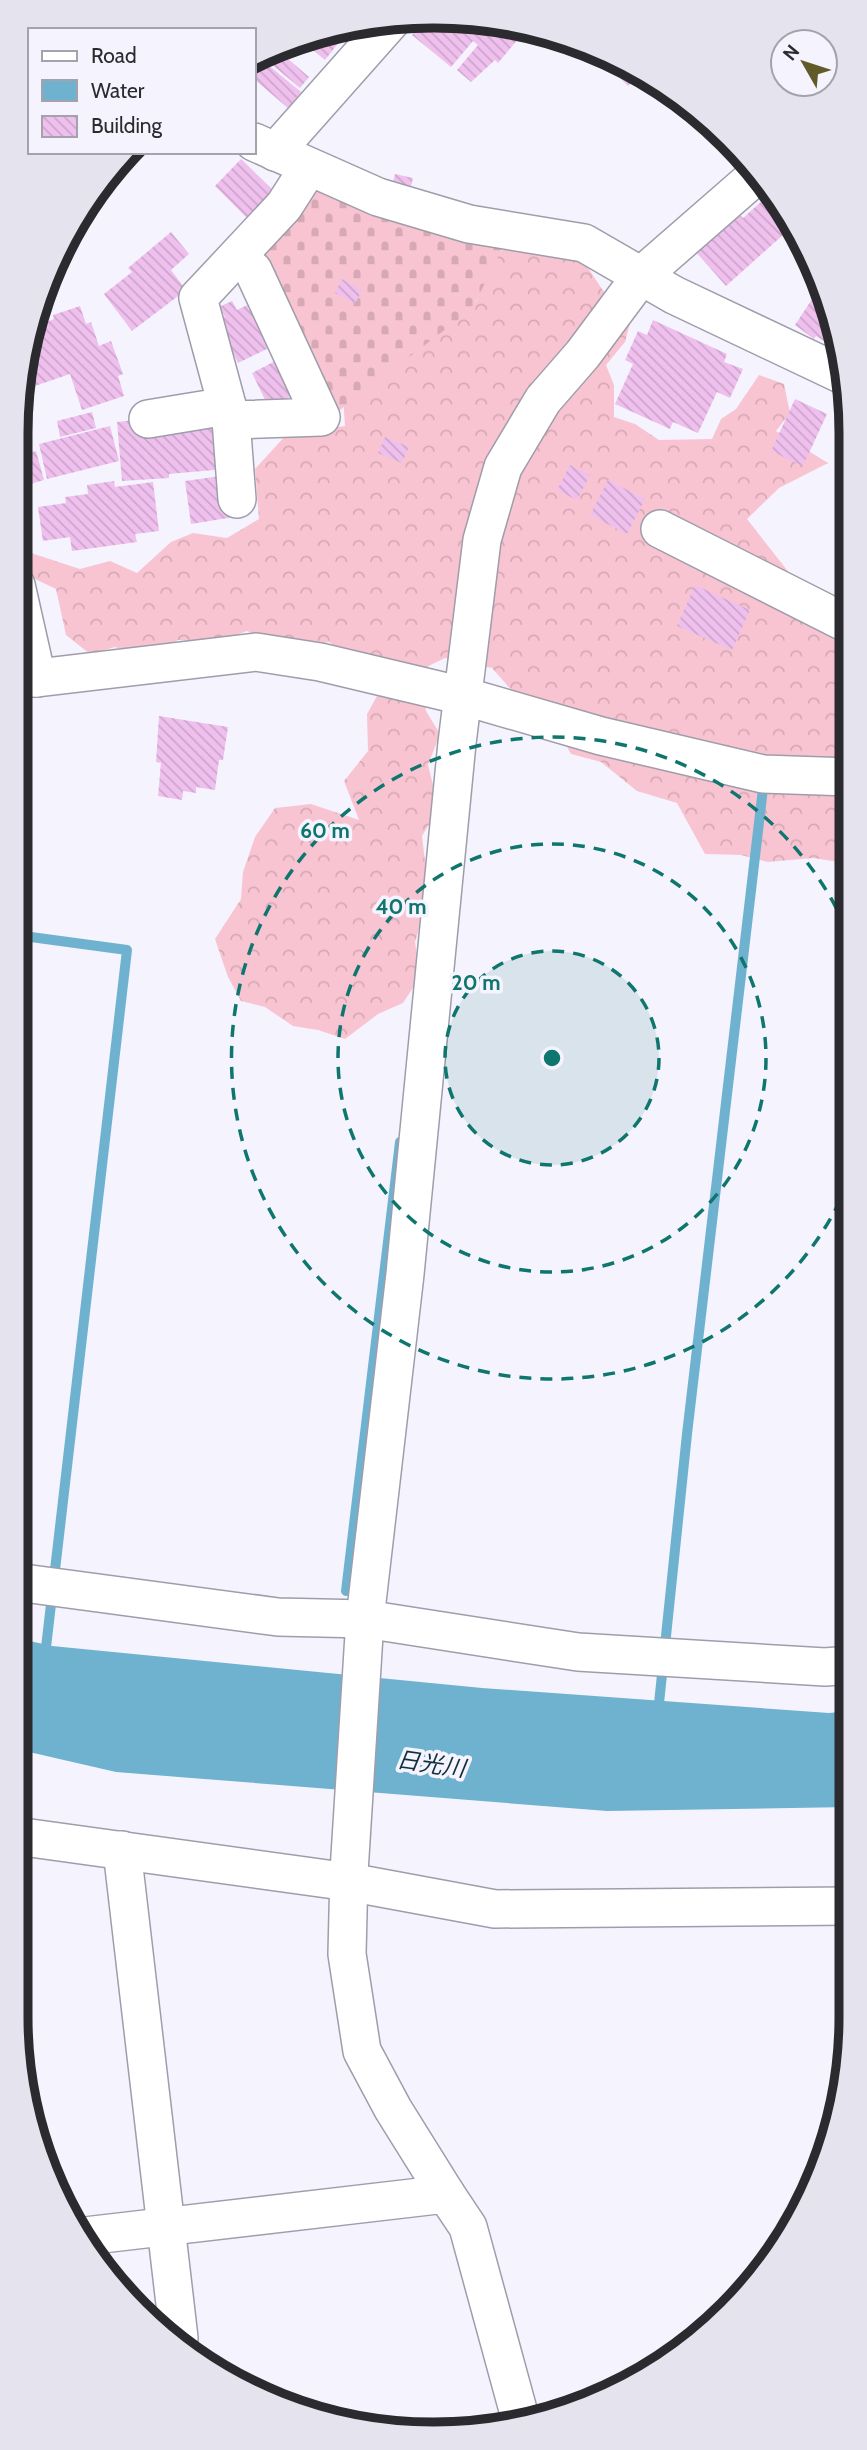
<svg xmlns="http://www.w3.org/2000/svg" width="867" height="2450" font-family="Cabin,'Noto Sans JP',sans-serif">
<defs>
<pattern id="forest-crowns" width="20" height="18" patternUnits="userSpaceOnUse" patternTransform="scale(1.75)"><rect width="20" height="18" fill="#f9c4d2"/><path d="M2 6a3 3 0 1 1 6 0M12 15a3 3 0 1 1 6 0" fill="none" stroke="#d6a9b5"/></pattern>
<pattern id="cemetery-stones" width="16" height="16" patternUnits="userSpaceOnUse" patternTransform="scale(1.75)"><rect width="16" height="16" fill="#f9c4d2"/><path d="M2 7V4a2 2 0 0 1 4 0v3zM10 15v-3a2 2 0 0 1 4 0v3z" fill="#d6a9b5"/></pattern>
<pattern id="building-back-hatch" width="6" height="6" patternUnits="userSpaceOnUse" patternTransform="scale(1.75)"><rect width="6" height="6" fill="#efc0ed"/><path d="M-1 5l2 2M0 0l6 6M5-1l2 2" fill="none" stroke="#cda5cc"/></pattern>
</defs>
<rect width="100%" height="100%" fill="#f5f3fe"/>
<!-- forest -->
<polygon fill="url(#forest-crowns)" points="529,236 584,262 604,292 636,301 625,342 606,365 614,385 614,417 635,424 659,440 712,439 721,419 736,409 759,375 784,384 790,413 776,431 828,463 779,488 747,519 794,579 848,608 849,861 846,863 813,858 768,862 741,855 705,854 677,803 637,791 601,762 571,754 551,718 520,700 492,668 445,658 418,671 426,711 440,734 428,765 439,808 422,836 429,895 415,942 420,977 403,1003 378,1014 345,1039 318,1030 293,1026 265,1007 241,1001 228,977 215,939 241,899 243,872 255,837 275,808 311,804 359,820 344,781 368,751 367,714 382,687 350,657 329,642 288,648 247,631 217,642 178,640 147,658 115,647 90,654 66,635 56,589 16,570 16,492 22,500 18,528 28,552 80,569 110,561 137,573 171,542 193,533 227,538 259,519 255,469 287,434 345,426 343,397 476,302 489,268 505,246"/>
<!-- cemetery -->
<polygon fill="url(#cemetery-stones)" points="314,186 505,243 472,309 332,416 257,252"/>
<!-- water -->
<polygon fill="#6fb2cf" points="16,1638 52,1646 482,1688 829,1713 851,1711 851,1807 607,1811 116,1772 16,1749"/>
<g fill="none" stroke-linecap="round" stroke-linejoin="round">
<!-- stream -->
<g stroke="#6fb2cf" stroke-width="10">
<polyline points="16,935 127,950 45,1656"/>
<polyline points="346,1591 400,1142"/>
<polyline points="658,1713 687,1434 764,780"/>
</g>
</g>
<!-- building -->
<g fill="url(#building-back-hatch)">
<polygon points="422,22 507,28 519,38 498,63 495,60 471,82 457,70 478,45 473,41 451,67 412,35"/>
<polygon points="333,35 340,41 325,60 307,45"/>
<polygon points="592,51 642,72 628,86"/>
<polygon points="281,53 309,77 300,88 264,58"/>
<polygon points="261,59 301,92 288,108 254,79 254,67"/>
<polygon points="241,159 276,193 250,221 215,186"/>
<polygon points="395,174 413,178 411,186 393,182"/>
<polygon points="775,199 793,226 726,286 695,251 738,213 743,218 762,201 767,206"/>
<polygon points="171,232 189,254 171,270 186,290 132,331 104,294 132,272 128,268"/>
<polygon points="342,279 362,290 355,304 335,293"/>
<polygon points="820,287 837,344 835,348 816,336 814,339 795,325"/>
<polygon points="232,301 237,310 247,305 249,310 256,307 275,345 238,363 217,321 225,317 219,307"/>
<polygon points="80,306 86,324 91,322 99,346 111,341 123,374 118,376 124,396 82,410 70,374 32,387 34,396 20,401 30,328 54,319 53,315"/>
<polygon points="653,320 727,354 724,362 743,369 730,398 717,392 698,433 673,422 670,429 615,404 633,364 625,360 638,331 647,335"/>
<polygon points="279,359 296,394 269,408 252,373"/>
<polygon points="795,399 827,414 803,466 771,451"/>
<polygon points="92,412 96,428 60,437 57,421"/>
<polygon points="135,420 136,435 163,433 220,420 225,469 169,474 169,478 122,481 117,422"/>
<polygon points="110,426 119,461 47,479 39,444"/>
<polygon points="385,437 409,447 402,463 378,453"/>
<polygon points="36,451 44,480 27,485 19,455"/>
<polygon points="570,465 590,475 577,500 557,490"/>
<polygon points="228,475 234,517 191,524 185,481"/>
<polygon points="608,480 645,499 627,534 590,515"/>
<polygon points="114,481 115,487 153,482 159,531 135,534 137,542 72,551 70,537 43,541 38,507 66,503 65,497 88,494 87,485"/>
<polygon points="695,585 750,610 732,650 677,626"/>
<polygon points="159,716 228,727 223,760 219,760 215,790 196,787 196,793 183,791 182,800 158,796 161,763 156,762"/>
</g>
<g fill="none" stroke-linecap="round" stroke-linejoin="round">
<!-- street casing -->
<g stroke="#9f9daa" stroke-width="40">
<g id="street">
<polyline points="254,142 378,197 469,224 584,243 674,295 847,377"/>
<polyline points="275,152 392,20"/>
<polyline points="148,419 227,406"/>
<polyline points="231,420 321,417 253,270 236,258"/>
<polyline points="237,499 231,420 198,298 284,206 309,167"/>
<polyline points="660,529 848,624"/>
<polyline points="16,585 37,678"/>
<polyline points="16,678 37,678 256,652 320,662 463,696 601,736 763,774 849,777"/>
<polyline points="16,1582 278,1617 365,1619 578,1652 825,1667 850,1665"/>
<polyline points="16,1836 349,1882 495,1909 851,1906"/>
<polyline points="122,1850 179,2338"/>
<polyline points="446,2194 393,2109 362,2051 347,1954 349,1872 365,1619 405,1274 457,743 482,540 503,467 543,400 583,354 641,276 758,174"/>
<polyline points="85,2236 446,2194 468,2227 521,2421"/>
</g>
</g>
<!-- street -->
<use href="#street" stroke="#fff" stroke-width="37"/>
</g>
<!-- distance rings -->
<circle cx="552" cy="1058" r="107" fill="#0f766e" fill-opacity=".12"/>
<g fill="none" stroke="#0f766e" stroke-width="3.5" stroke-dasharray="12 9">
<circle cx="552" cy="1058" r="107"/>
<circle cx="552" cy="1058" r="214"/>
<path d="M849 1181A321 321 0 1 1 849 935"/>
</g>
<g text-anchor="middle" dominant-baseline="central" stroke-width="7" stroke-linejoin="round" paint-order="stroke">
<!-- water labels -->
<g font-size="23" font-style="italic" fill="#0f303c" stroke="#f5f3fe">
<text transform="translate(431 1764) rotate(8)">日光川</text>
</g>
</g>
<!-- crop -->
<path d="M0 0H867V2450H0ZM433 28H434A405 405 0 0 1 839 433V2017A405 405 0 0 1 434 2422H433A405 405 0 0 1 28 2017V433A405 405 0 0 1 433 28Z" fill="#e5e3ed" fill-rule="evenodd"/>
<path fill="none" stroke="#2b2a2f" stroke-width="9" d="M433 28H434A405 405 0 0 1 839 433V2017A405 405 0 0 1 434 2422H433A405 405 0 0 1 28 2017V433A405 405 0 0 1 433 28Z"/>
<circle cx="552" cy="1058" r="10" fill="#0f766e" stroke="#f5f3fe" stroke-width="3.5"/>
<g font-size="21" text-anchor="middle" font-weight="bold" fill="#0f766e" stroke="#f5f3fe" stroke-width="7" stroke-linejoin="round" paint-order="stroke">
<text x="325" y="838">60 m</text>
<text x="401" y="914">40 m</text>
<text x="476" y="990">20 m</text>
</g>
<!-- legend -->
<rect x="28" y="28" width="228" height="126" fill="#f5f3fe" stroke="#a4a3ab" stroke-width="2"/>
<rect x="42" y="51" width="35" height="10" fill="#ffffff" stroke="#a4a3ab" stroke-width="2"/>
<text x="91" y="63" font-size="21" fill="#2b2a2f">Road</text>
<rect x="42" y="80" width="35" height="21" fill="#6fb2cf" stroke="#a4a3ab" stroke-width="2"/>
<text x="91" y="98" font-size="21" fill="#2b2a2f">Water</text>
<rect x="42" y="116" width="35" height="21" fill="url(#building-back-hatch)" stroke="#a4a3ab" stroke-width="2"/>
<text x="91" y="133" font-size="21" fill="#2b2a2f">Building</text>
<!-- north arrow -->
<g transform="translate(804 63) rotate(309)"><circle r="33" fill="#f5f3fe" stroke="#a4a3ab" stroke-width="2"/>
<path d="M0-5L12 26L0 18L-12 26Z" fill="#625b27"/>
<text y="-10" font-size="19" font-weight="bold" text-anchor="middle" fill="#2b2a2f">N</text>
</g>
</svg>
